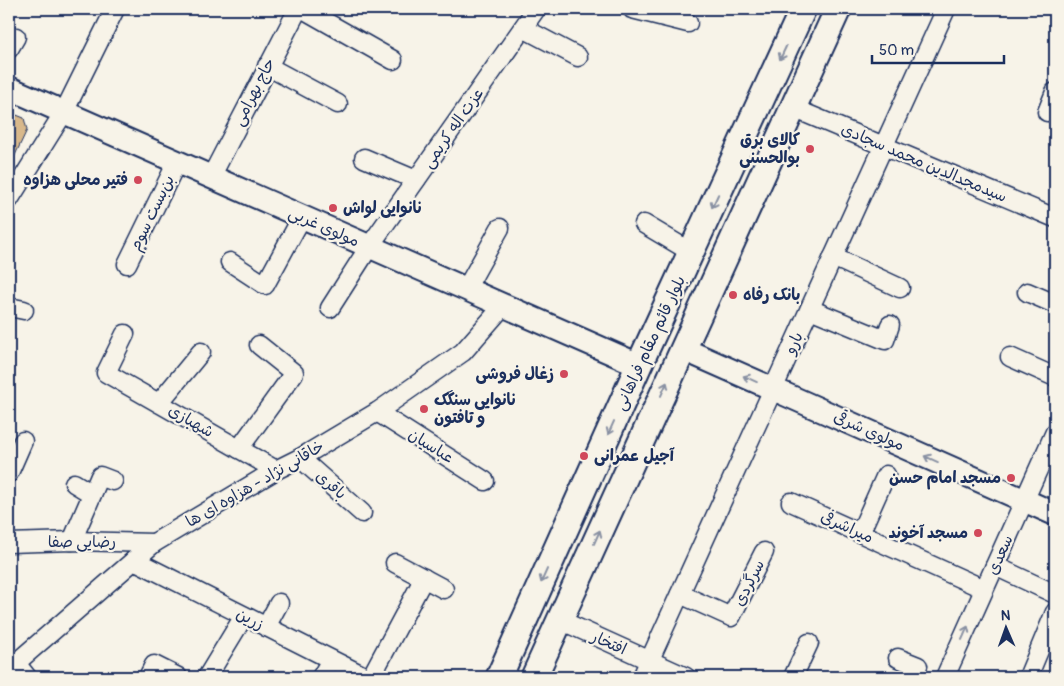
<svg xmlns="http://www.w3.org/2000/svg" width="1064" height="686" font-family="Pangolin,'Playpen Sans Arabic',sans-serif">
<rect width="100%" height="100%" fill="#f7f3e8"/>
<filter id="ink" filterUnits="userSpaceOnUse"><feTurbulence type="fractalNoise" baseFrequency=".02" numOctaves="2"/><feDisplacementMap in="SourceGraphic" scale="10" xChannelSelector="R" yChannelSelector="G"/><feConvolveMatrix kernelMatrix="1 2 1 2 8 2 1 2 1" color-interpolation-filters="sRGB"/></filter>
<g filter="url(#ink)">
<!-- building -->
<polygon fill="#d8b88b" stroke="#1b2f5e" points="9,112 24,118 27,130 9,168"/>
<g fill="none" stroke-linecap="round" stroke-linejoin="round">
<!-- minor casing -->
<g stroke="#1b2f5e" stroke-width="21">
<g id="minor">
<polyline points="303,9 393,60"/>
<polyline points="632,9 688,23"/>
<polyline points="523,28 578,57"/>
<polyline points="9,49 16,37"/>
<polyline points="267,66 338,104"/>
<polyline points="793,108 1055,218"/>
<polyline points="1047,112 1055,92"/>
<polyline points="364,158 416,180"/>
<polyline points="211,177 298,9"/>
<polyline points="9,200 64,112 115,9"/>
<polyline points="644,224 691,252"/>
<polyline points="833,257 900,288"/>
<polyline points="230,262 265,285 302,217"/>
<polyline points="127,264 177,162"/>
<polyline points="466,289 500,228"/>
<polyline points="1027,292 1055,304"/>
<polyline points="9,307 24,310"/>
<polyline points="330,308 369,247 536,9"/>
<polyline points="810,309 885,340 890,325"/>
<polyline points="125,334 106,373 276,470"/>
<polyline points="1010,357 1055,377"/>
<polyline points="159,403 201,352"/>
<polyline points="377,412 485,481"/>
<polyline points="239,449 294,373 259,345"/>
<polyline points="300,458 362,513"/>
<polyline points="9,473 23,441"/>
<polyline points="74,483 92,494"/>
<polyline points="791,502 984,589"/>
<polyline points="860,533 886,475"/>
<polyline points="72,541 100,476 113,481"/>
<polyline points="9,543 72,541 154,543"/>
<polyline points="134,560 366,677"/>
<polyline points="395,563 444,589"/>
<polyline points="995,566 1055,594"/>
<polyline points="680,594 731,617 764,552"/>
<polyline points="560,620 686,677"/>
<polyline points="266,627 279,603"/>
<polyline points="898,658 918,666 914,677"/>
<polyline points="16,663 27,677"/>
<polyline points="9,669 154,543 276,470 300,458 377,412 463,352 504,305"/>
<polyline points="148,677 154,665 178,677"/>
<polyline points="207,677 244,616"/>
<polyline points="321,677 331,660"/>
<polyline points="371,677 424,578"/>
<polyline points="642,677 946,9"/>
<polyline points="793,677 809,643"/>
<polyline points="945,677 1055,432"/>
<polyline points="1028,677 1055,612"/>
</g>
</g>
<!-- tertiary casing -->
<g stroke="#1b2f5e" stroke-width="26">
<g id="tertiary">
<polyline points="9,88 639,365"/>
<polyline points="683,349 1055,514"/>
</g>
</g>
<!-- secondary casing -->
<g stroke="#1b2f5e" stroke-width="29">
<g id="secondary">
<polyline points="499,677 639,365 803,9"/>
<polyline points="534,677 838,9"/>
</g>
</g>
<!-- minor -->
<use href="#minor" stroke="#f7f3e8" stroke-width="18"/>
<!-- tertiary -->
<use href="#tertiary" stroke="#f7f3e8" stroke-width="22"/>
<!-- secondary -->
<use href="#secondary" stroke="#f7f3e8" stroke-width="25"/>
</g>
<!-- one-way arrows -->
<defs><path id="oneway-shaft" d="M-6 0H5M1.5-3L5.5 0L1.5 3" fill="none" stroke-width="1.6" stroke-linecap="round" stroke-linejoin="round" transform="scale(1.25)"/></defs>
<g stroke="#8991a3">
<use href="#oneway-shaft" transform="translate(783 53) rotate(115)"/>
<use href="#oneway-shaft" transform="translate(715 201) rotate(115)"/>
<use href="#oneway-shaft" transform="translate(750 379) rotate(-156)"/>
<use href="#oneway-shaft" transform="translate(664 389) rotate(-66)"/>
<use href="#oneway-shaft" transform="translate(611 428) rotate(114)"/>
<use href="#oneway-shaft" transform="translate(931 459) rotate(-156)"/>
<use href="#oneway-shaft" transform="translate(597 537) rotate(-66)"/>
<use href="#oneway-shaft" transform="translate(544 576) rotate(114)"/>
<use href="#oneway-shaft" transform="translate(965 633) rotate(-66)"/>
</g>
</g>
<!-- markers -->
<g fill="#d1495b" stroke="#f7f3e8" stroke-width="2">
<circle cx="810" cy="149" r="5"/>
<circle cx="138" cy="180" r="5"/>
<circle cx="333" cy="208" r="5"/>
<circle cx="733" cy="295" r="5"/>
<circle cx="564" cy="374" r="5"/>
<circle cx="424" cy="409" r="5"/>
<circle cx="584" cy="456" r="5"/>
<circle cx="1011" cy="478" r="5"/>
<circle cx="978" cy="533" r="5"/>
</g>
<g text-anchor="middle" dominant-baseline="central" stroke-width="4.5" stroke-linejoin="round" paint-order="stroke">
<!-- street labels -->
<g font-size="16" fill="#1b2f5e" stroke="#f7f3e8">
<text transform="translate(254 92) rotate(-63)">حاج بهرامی</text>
<text transform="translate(453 128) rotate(-55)">عزت اله کریمی</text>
<text transform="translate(924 163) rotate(23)">سیدمجدالدین محمد سجادی</text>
<text transform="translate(152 213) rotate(-64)">بن‌بست سوم</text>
<text transform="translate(324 227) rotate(24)">مولوی غربی</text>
<text transform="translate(650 343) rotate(-65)">بلوار قائم مقام فراهانی</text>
<text transform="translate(794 343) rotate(-65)">بارو</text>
<text transform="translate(191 421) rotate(30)">شهبازی</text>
<text transform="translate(869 431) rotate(24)">مولوی شرقی</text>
<text transform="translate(431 446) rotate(32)">عباسیان</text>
<text transform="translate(255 484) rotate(-30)">خاقانی نژاد - هزاوه ای ها</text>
<text transform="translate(331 485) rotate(41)">باقری</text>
<text transform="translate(847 527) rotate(24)">میراشرفی</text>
<text x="82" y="542">رضایی صفا</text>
<text transform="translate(1000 555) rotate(-66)">سعدی</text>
<text transform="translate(749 583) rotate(-63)">سرگردی</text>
<text transform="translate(250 619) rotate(27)">زرین</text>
<text transform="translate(609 643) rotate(24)">افتخار</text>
</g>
<!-- poi labels -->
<g font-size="16" font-weight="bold" fill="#1b2f5e" stroke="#f7f3e8" text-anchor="end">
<text x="800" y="140">کالای برق<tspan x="800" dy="18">بوالحسنی</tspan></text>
<text x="128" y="180">فتیر محلی هزاوه</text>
<text x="343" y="208" text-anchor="start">نانوایی لواش</text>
<text x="743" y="295" text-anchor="start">بانک رفاه</text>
<text x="554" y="374">زغال فروشی</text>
<text x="434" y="400" text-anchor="start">نانوایی سنگک<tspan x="434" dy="18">و تافتون</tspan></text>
<text x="594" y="456" text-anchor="start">آجیل عمرانی</text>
<text x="1001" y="478">مسجد امام حسن</text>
<text x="968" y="533">مسجد آخوند</text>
</g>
</g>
<!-- margin -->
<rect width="1064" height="686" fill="none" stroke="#f7f3e8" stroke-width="30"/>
<rect x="15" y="15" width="1034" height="656" fill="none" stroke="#1b2f5e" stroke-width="2" filter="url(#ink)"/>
<!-- north arrow -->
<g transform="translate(1006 628) rotate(358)" stroke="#f7f3e8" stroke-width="4" paint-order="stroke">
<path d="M0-4L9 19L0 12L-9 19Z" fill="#1b2f5e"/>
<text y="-8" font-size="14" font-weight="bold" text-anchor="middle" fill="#1b2f5e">N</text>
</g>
<!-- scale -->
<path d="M872 55v8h132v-8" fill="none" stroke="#1b2f5e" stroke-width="2.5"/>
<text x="879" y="55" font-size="15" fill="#1b2f5e" stroke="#f7f3e8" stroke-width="4" paint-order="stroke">50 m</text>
</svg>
